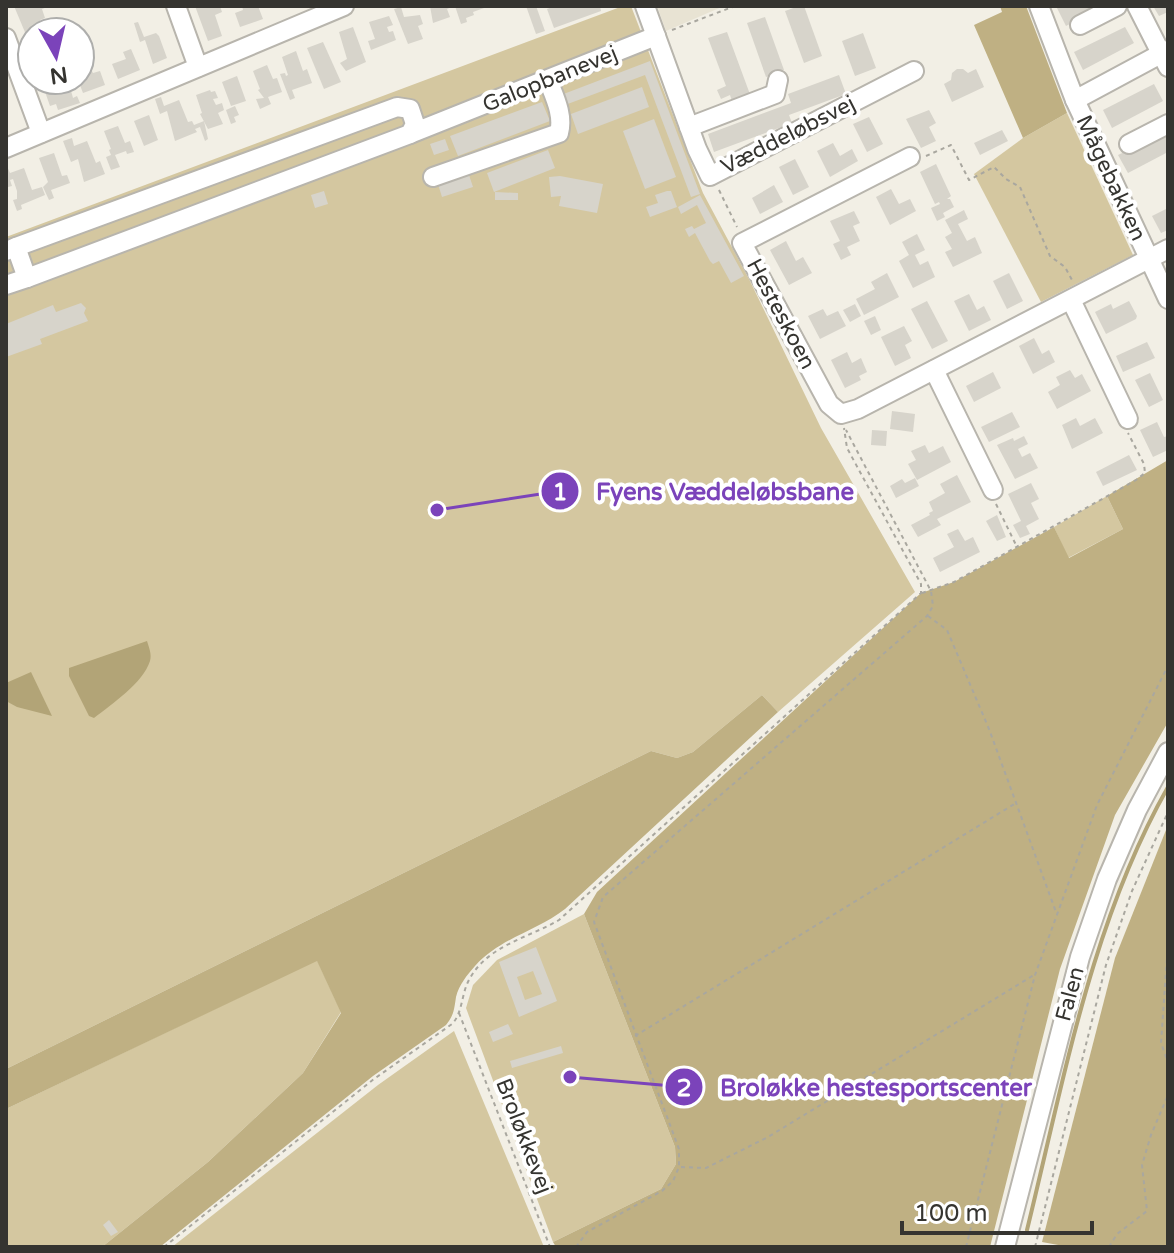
<svg xmlns="http://www.w3.org/2000/svg" width="1174" height="1253" font-family="'Varela Round',sans-serif">
<rect width="100%" height="100%" fill="#f2efe5"/>
<!-- built -->
<polygon fill="#e8e3d3" points="657,6 724,6 666,31"/>
<!-- green -->
<g fill="#d4c7a0">
<polygon points="623,6 631,6 703,193 750,281 821,428 915,592 778,712 762,695 693,752 677,758 651,751 6,1069 6,237"/>
<polygon points="1067,113 1133,255 1041,302 974,174 1023,138"/>
<polygon points="1107,496 1123,529 1068,558 1054,527"/>
<polygon points="584,914 675,1147 676,1164 661,1189 553,1242 466,1008 473,985 497,960"/>
<polygon points="317,960 341,1012 303,1073 208,1162 102,1247 8,1247 6,1244 6,1109"/>
<polygon points="454,1031 544,1247 172,1247 378,1085"/>
</g>
<!-- forest -->
<g fill="#bfb083">
<polygon points="1000,6 1026,6 1067,113 1023,138 974,25 1002,12"/>
<polygon points="1168,460 1168,722 1115,815 1060,969 990,1247 556,1247 553,1242 661,1189 676,1164 675,1147 584,914 597,892 921,593 954,582 1054,527 1069,558 1123,529 1107,496"/>
<path d="M 762,695 L 778,712 L 565,909 C 537,931 500,938 475,966 C 467,975 459,985 456,997 C 454,1010 454,1015 446,1025 L 373,1076 L 160,1247 L 102,1247 L 208,1162 L 303,1073 L 341,1013 L 317,961 L 6,1109 L 6,1069 L 651,751 L 677,758 L 693,752 Z"/>
<polygon points="1168,825 1168,1247 1069,1247 1042,1242 1115,958"/>
</g>
<!-- water -->
<g fill="#b2a477">
<path d="M 147,641 C 149,648 152,654 150,661 C 143,683 112,704 94,718 L 89,716 L 69,676 L 69,668 Z"/>
<polygon points="31,672 52,716 17,707 6,701 6,683"/>
</g>
<g fill="none" stroke-linecap="round" stroke-linejoin="round">
<!-- stream -->
<path stroke="#b2a477" stroke-width="4" d="M 1027,1230 C 1064,1080 1091,923 1168,787"/>
</g>
<!-- building -->
<g fill="#d7d4cb" fill-rule="evenodd">
<polygon points="14,6 50,6 42,9 45,18 40,20 44,32 32,32 32,49"/>
<polygon points="195,6 220,6 222,12 215,15 222,36 208,41"/>
<polygon points="242,6 258,6 263,19 240,27 235,13 243,10"/>
<polygon points="430,6 454,6 447,9 450,17 433,23"/>
<polygon points="455,6 483,6 484,8 473,12 474,15 466,18 467,22 461,24"/>
<polygon points="526,6 536,6 545,31 536,34"/>
<polygon points="555,6 600,6 601,11 554,28 547,9"/>
<polygon points="799,6 804,6 822,56 804,63 785,11"/>
<polygon points="1062,6 1103,6 1066,26 1057,8"/>
<polygon points="1153,6 1168,6 1168,12 1159,16"/>
<polygon points="401,7 404,17 420,15 423,24 418,26 423,39 408,44 394,9"/>
<polygon points="389,16 393,25 387,27 389,32 393,31 396,40 371,50 368,41 375,39 369,22"/>
<polygon points="765,17 784,70 766,77 747,23"/>
<polygon points="138,22 144,37 156,33 159,36 167,58 153,64 145,40 140,42 134,23"/>
<polygon points="353,27 366,62 346,71 340,63 347,59 339,32"/>
<polygon points="1125,27 1134,43 1083,70 1074,52"/>
<polygon points="727,32 751,97 733,104 730,95 721,99 717,90 726,86 708,38"/>
<polygon points="863,33 876,68 855,76 842,41"/>
<polygon points="323,42 341,82 324,89 307,48"/>
<polygon points="131,49 140,70 118,79 112,64 126,59 123,52"/>
<polygon points="296,51 303,71 307,69 312,83 292,90 295,98 290,100 280,74 285,73 286,76 288,75 282,57"/>
<polygon points="83,55 93,73 100,71 105,85 83,93 78,80 80,56"/>
<polygon points="650,61 700,194 691,197 645,75 565,105 561,95"/>
<polygon points="267,65 273,79 277,78 282,92 268,97 271,104 260,109 256,99 264,98 258,90 260,89 253,71"/>
<polygon points="957,69 963,69 968,73 976,69 984,87 952,102 944,84 951,80 952,73"/>
<polygon points="839,75 846,94 789,115 792,123 714,152 708,134 791,103 788,94"/>
<polygon points="237,76 246,101 231,106 222,82"/>
<polygon points="38,80 57,80 61,90 70,87 73,98 77,96 80,103 58,110 56,104 50,106 43,86 41,87"/>
<polygon points="1154,84 1163,101 1112,128 1103,110"/>
<polygon points="642,87 649,107 578,134 571,114"/>
<polygon points="210,90 211,92 215,91 218,98 213,99 216,105 222,103 224,110 218,113 223,124 208,129 200,114 202,113 196,95"/>
<polygon points="161,97 164,106 179,100 188,122 192,121 194,125 204,121 208,139 205,141 200,127 195,129 197,132 175,141 167,111 160,114 155,99"/>
<polygon points="542,102 550,121 458,156 450,136"/>
<polygon points="235,106 239,115 234,117 236,122 231,124 226,110"/>
<polygon points="929,110 936,123 929,127 936,141 921,148 906,119"/>
<polygon points="149,115 158,140 144,146 134,121"/>
<polygon points="869,117 883,144 867,152 853,124"/>
<polygon points="654,119 676,177 645,189 623,131"/>
<polygon points="118,126 125,143 130,141 134,152 127,154 126,151 115,155 120,167 111,170 106,157 111,155 109,150 111,149 104,131"/>
<polygon points="1002,130 1008,141 980,155 974,143"/>
<polygon points="1168,131 1168,152 1128,173 1118,155"/>
<polygon points="72,138 74,146 87,141 96,163 100,161 105,174 84,182 78,159 71,162 63,141"/>
<polygon points="445,139 449,150 434,155 430,144"/>
<polygon points="833,143 840,156 852,149 858,161 830,177 817,151"/>
<polygon points="548,150 555,168 494,192 487,173"/>
<polygon points="54,153 62,176 67,175 70,183 51,190 54,198 49,200 43,187 48,182 39,158"/>
<polygon points="795,159 809,187 793,195 779,167"/>
<polygon points="6,164 10,173 24,168 32,190 42,187 45,195 21,205 22,209 17,211 13,200 17,199 17,191 13,179 10,180 12,186 8,187"/>
<polygon points="936,164 951,196 947,199 950,199 954,207 943,213 945,217 937,221 931,208 940,204 939,202 935,204 920,172"/>
<polygon points="468,172 473,187 442,197 437,181"/>
<polygon points="560,176 603,184 597,213 559,206 561,196 551,197 549,177"/>
<polygon points="774,185 783,202 760,214 752,198"/>
<polygon points="891,189 899,204 910,199 916,211 890,225 876,197"/>
<polygon points="324,191 328,204 315,208 311,195"/>
<polygon points="667,191 671,191 677,207 650,217 646,207 658,203 655,195"/>
<polygon points="495,192 518,193 518,200 495,200"/>
<polygon points="700,195 744,276 731,283 719,261 713,264 710,261 695,233 689,237 685,229 692,226 694,229 706,223 697,205 681,214 678,207"/>
<polygon points="1168,208 1168,230 1161,233 1152,216"/>
<polygon points="964,210 968,219 958,224 967,241 975,237 982,253 953,267 945,252 952,249 945,237 952,233 945,220"/>
<polygon points="854,211 860,223 853,226 860,241 847,247 851,255 841,260 833,244 840,241 830,221"/>
<polygon points="917,234 925,250 915,255 920,265 928,261 935,277 913,288 899,261 909,255 902,242"/>
<polygon points="786,241 796,261 803,257 812,273 789,285 770,250"/>
<polygon points="887,273 899,297 864,315 856,299 875,289 871,282"/>
<polygon points="1009,273 1023,301 1007,309 993,281"/>
<polygon points="969,294 977,310 984,306 991,320 969,331 954,301"/>
<polygon points="927,301 948,341 932,349 911,309"/>
<polygon points="1129,301 1137,316 1136,319 1106,334 1095,312 1111,304 1113,309"/>
<polygon points="81,303 86,308 84,313 88,321 40,339 42,344 6,357 6,324 53,305 56,312"/>
<polygon points="855,304 861,316 850,322 843,310"/>
<polygon points="823,309 827,316 838,311 846,326 820,339 808,316"/>
<polygon points="875,316 881,330 871,335 864,321"/>
<polygon points="904,326 912,341 905,345 911,358 895,366 881,337"/>
<polygon points="1034,338 1042,354 1049,350 1055,362 1033,374 1019,346"/>
<polygon points="1147,342 1155,358 1123,372 1116,356"/>
<polygon points="847,352 852,363 861,358 867,372 859,376 861,380 845,388 831,360"/>
<polygon points="1070,370 1075,378 1082,374 1091,391 1057,409 1048,392 1060,385 1056,377"/>
<polygon points="993,372 1001,388 974,402 966,386"/>
<polygon points="1150,373 1163,400 1149,407 1135,380"/>
<polygon points="892,411 915,414 913,432 890,429"/>
<polygon points="1012,412 1020,427 989,442 981,427"/>
<polygon points="1076,418 1080,426 1095,418 1103,433 1072,449 1062,425"/>
<polygon points="1157,422 1164,437 1168,436 1168,450 1153,457 1140,430"/>
<polygon points="872,430 887,431 886,446 871,445"/>
<polygon points="1024,436 1028,444 1018,449 1022,457 1030,453 1038,468 1015,479 997,445 1013,438 1014,441"/>
<polygon points="925,445 929,453 943,446 951,462 917,480 908,464 916,460 911,451"/>
<polygon points="1129,455 1137,470 1103,486 1096,472"/>
<polygon points="957,475 971,502 937,519 941,525 918,537 911,525 930,515 929,513 933,511 929,502 945,493 940,484"/>
<polygon points="915,478 919,486 896,498 890,486 902,479 905,483"/>
<polygon points="1031,483 1039,499 1031,503 1039,519 1026,526 1030,534 1020,538 1013,525 1021,521 1008,494"/>
<polygon points="997,515 1006,537 997,541 986,521"/>
<polygon points="958,529 965,541 973,537 980,552 940,572 933,558 954,547 947,534"/>
<path d="M 536,947 L 557,1001 L 519,1017 L 499,962 ZM 533,971 L 542,994 L 525,1000 L 517,977 Z"/>
<polygon points="508,1024 513,1034 493,1042 489,1032"/>
<polygon points="561,1046 563,1053 512,1068 510,1061"/>
<polygon points="109,1220 118,1232 111,1236 103,1225"/>
</g>
<g fill="none" stroke-linecap="round" stroke-linejoin="round">
<!-- minor casing -->
<g stroke="#b8b5ad" stroke-width="22">
<g id="minor">
<polyline points="176,6 198,67"/>
<polyline points="645,6 697,149 710,176 914,71"/>
<polyline points="1039,6 1075,100 1168,299"/>
<polyline points="1137,6 1168,67"/>
<polyline points="1080,25 1117,6"/>
<polyline points="6,38 41,133"/>
<polyline points="1075,100 1168,50"/>
<polyline points="689,127 775,94 778,80"/>
<polyline points="410,134 656,36"/>
<polyline points="1129,144 1168,124"/>
<polyline points="6,148 344,6"/>
<polyline points="910,157 742,243 829,404 841,414 858,409 1168,249"/>
<path d="M 433,177 L 559,133 C 564,115 554,96 548,80"/>
<polyline points="16,247 397,107 410,109 415,124 410,134 27,278"/>
<polyline points="6,251 16,247 27,278 6,285"/>
<polyline points="1071,300 1128,419"/>
<polyline points="934,370 993,490"/>
<polyline points="1005,1247 1080,957 1107,879 1137,810 1168,752"/>
</g>
</g>
<!-- path -->
<g stroke="#a9a79f" stroke-width="2" stroke-dasharray="4 4" stroke-linecap="butt">
<polyline points="672,30 735,6"/>
<polyline points="926,156 951,145 969,180 994,167 1006,179 1020,187 1050,256 1065,267 1072,280"/>
<polyline points="719,190 737,227"/>
<polyline points="996,504 1016,545"/>
<polyline points="922,593 954,582 1136,480 1145,473 1144,464 1128,433"/>
<polyline points="928,616 947,630 989,729 1056,912"/>
<polyline points="1168,943 1161,1043 1168,1062"/>
<polyline points="459,1013 550,1247"/>
<polyline points="635,1036 1016,803"/>
<polyline points="681,1167 706,1168 768,1137 1034,975"/>
<path d="M 164,1247 L 374,1079 L 452,1024 C 463,1013 461,993 470,978 C 489,945 528,938 559,920 L 921,593 L 921,584 L 847,448 L 844,428"/>
<polyline points="576,1247 587,1232 662,1191 673,1181 679,1167 679,1149 594,922 603,897 927,616 933,606 931,591 846,430"/>
<polyline points="966,1247 1035,975 1097,805 1168,666"/>
<polyline points="1035,1247 1106,965 1132,891 1168,812"/>
<polyline points="1109,1247 1117,1234 1147,1211 1142,1165 1151,1135 1168,1095"/>
</g>
<!-- minor -->
<use href="#minor" stroke="#fff" stroke-width="18"/>
</g>
<g text-anchor="middle" dominant-baseline="central" stroke-width="8" stroke-linejoin="round" paint-order="stroke">
<!-- street labels -->
<g font-size="22" fill="#353430" stroke="#fff">
<text transform="translate(550 79) rotate(-22)">Galopbanevej</text>
<text transform="translate(788 135) rotate(-27)">Væddeløbsvej</text>
<text transform="translate(1111 178) rotate(65)">Mågebakken</text>
<text transform="translate(781 314) rotate(62)">Hesteskoen</text>
<text transform="translate(1070 994) rotate(-75)">Falen</text>
<text transform="translate(524 1136) rotate(69)">Broløkkevej</text>
</g>
</g>
<!-- callouts -->
<path fill="none" stroke="#7b43ba" stroke-width="3" d="M437 510L560 491M570 1077L684 1087"/>
<g fill="#7b43ba" stroke="#fff" stroke-width="3">
<circle cx="437" cy="510" r="8"/>
<circle cx="570" cy="1077" r="8"/>
<circle cx="560" cy="491" r="20"/>
<circle cx="684" cy="1087" r="20"/>
</g>
<g font-size="24" text-anchor="middle" font-weight="bold" fill="#fff">
<text x="560" y="500">1</text>
<text x="684" y="1096">2</text>
</g>
<g font-size="24" text-anchor="middle" font-weight="bold" fill="#7b43ba" stroke="#fff" stroke-width="8" stroke-linejoin="round" paint-order="stroke">
<text x="725" y="500">Fyens Væddeløbsbane</text>
<text x="876" y="1096">Broløkke hestesportscenter</text>
</g>
<!-- border -->
<rect width="1174" height="1253" fill="none" stroke="#353430" stroke-width="16"/>
<!-- north arrow -->
<g transform="translate(56 56) rotate(172)"><circle r="38" fill="#ffffff" stroke="#aeaeac" stroke-width="2"/>
<path d="M0-6L14 30L0 20L-14 30Z" fill="#7b43ba"/>
<text y="-12" font-size="22" font-weight="bold" text-anchor="middle" fill="#353430">N</text>
</g>
<!-- scale -->
<path d="M902 1221v12h190v-12" fill="none" stroke="#353430" stroke-width="4"/>
<text x="914" y="1221" font-size="24" fill="#353430" stroke="#ffffff" stroke-width="6" paint-order="stroke">100 m</text>
</svg>
